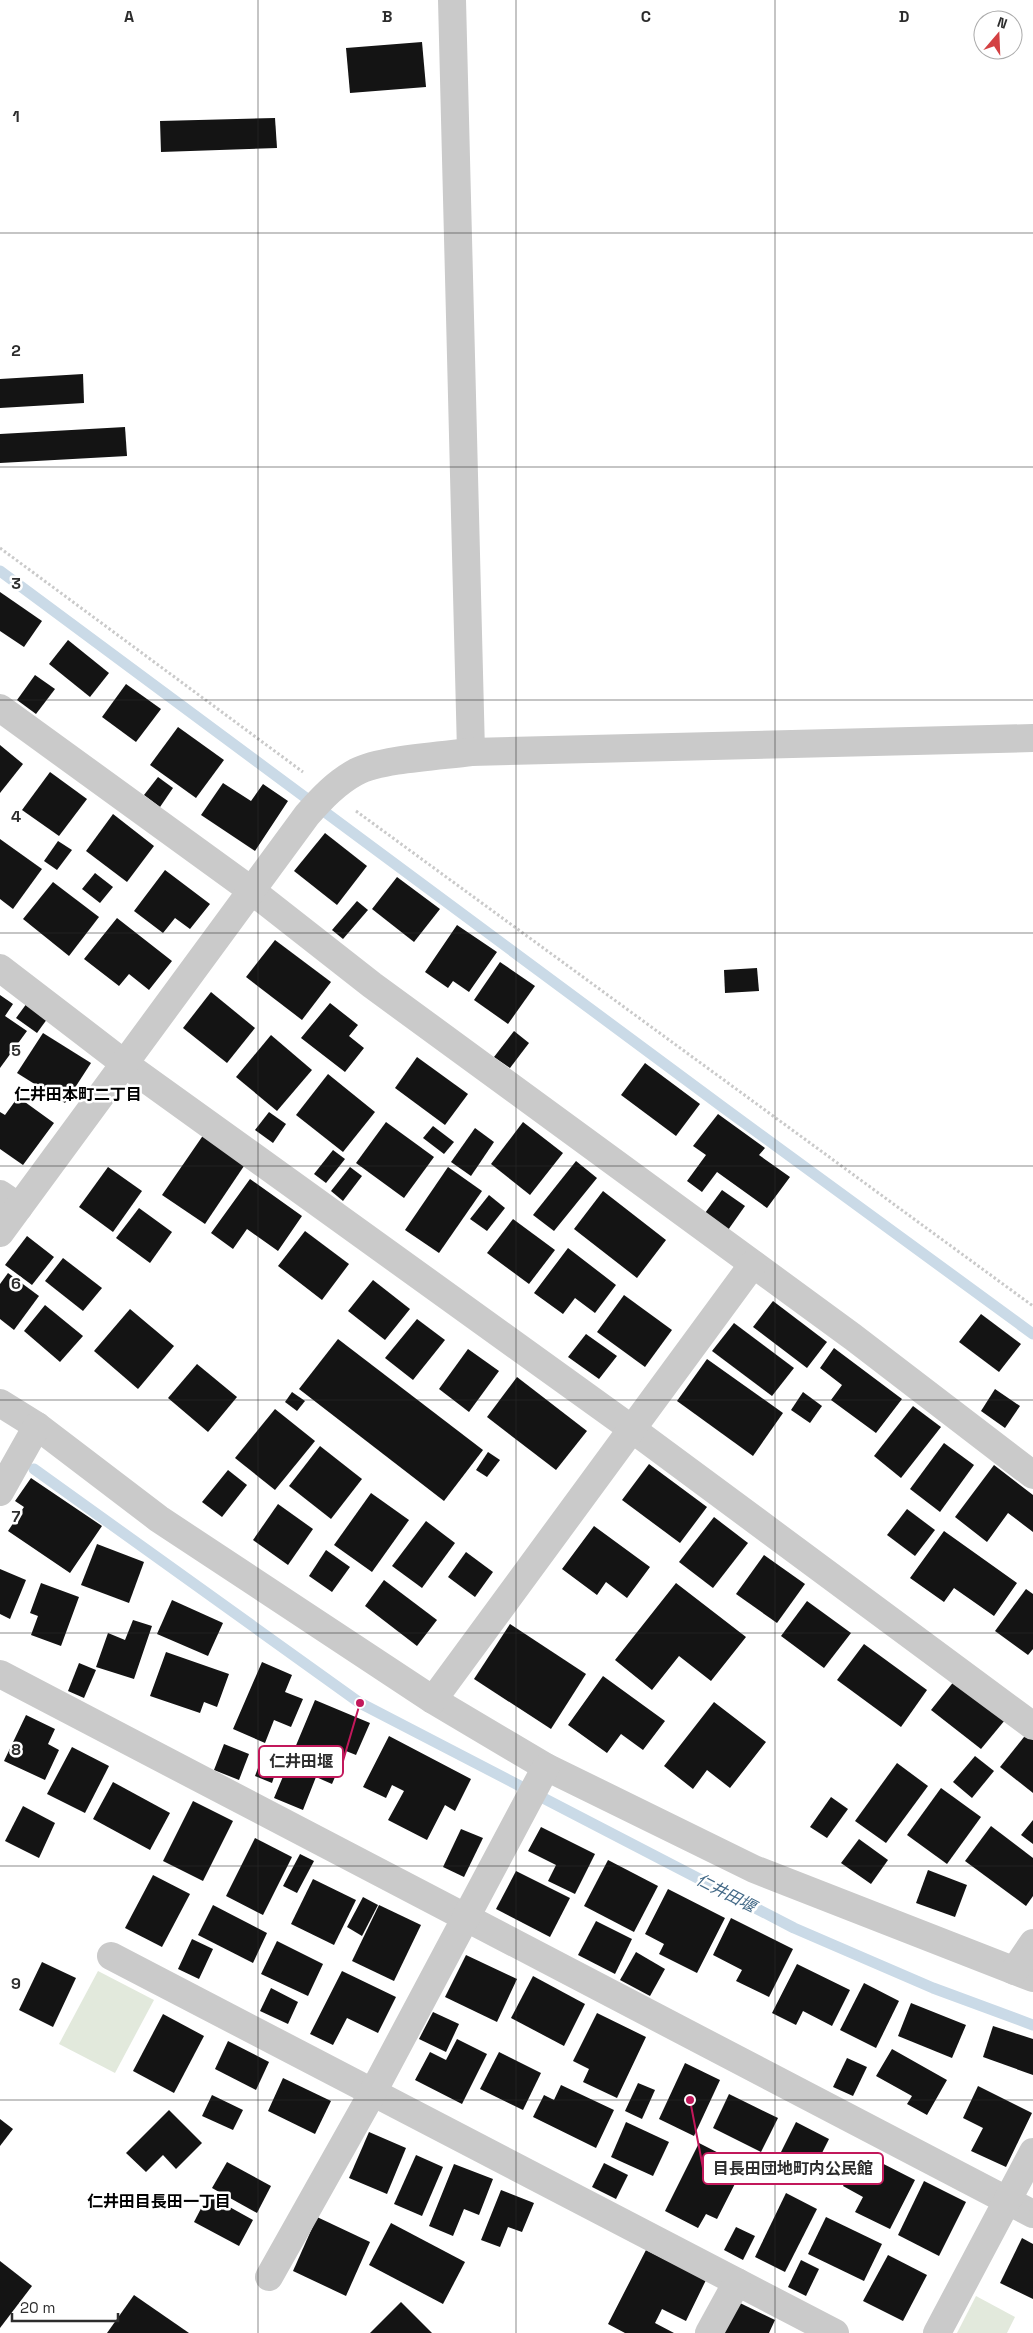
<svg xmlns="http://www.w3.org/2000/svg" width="1033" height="2333" font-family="'Space Grotesk','Noto Sans JP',sans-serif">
<rect width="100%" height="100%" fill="#fff"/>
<!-- green -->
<g fill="#e2e9dc">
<polygon points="98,1971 154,2000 115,2073 59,2044"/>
<polygon points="976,2296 1015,2317 1007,2333 957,2333"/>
</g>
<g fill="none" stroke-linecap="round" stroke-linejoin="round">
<!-- stream -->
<g stroke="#cadae7" stroke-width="11">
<polyline points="0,571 724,1108 1033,1334"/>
<polyline points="34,1469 360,1703 794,1928 933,1988 1033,2025"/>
</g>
</g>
<!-- building -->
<g fill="#141414">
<polygon points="422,42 426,87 350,93 346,48"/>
<polygon points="275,118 277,148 161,152 160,121"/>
<polygon points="83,374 84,403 0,408 0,379"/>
<polygon points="125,427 127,456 0,463 0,434"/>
<polygon points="0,592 42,621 24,647 0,631"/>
<polygon points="68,640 109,673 90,697 49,664"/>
<polygon points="35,675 55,689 36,714 17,700"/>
<polygon points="126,684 161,709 136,742 102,717"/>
<polygon points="178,727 224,760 196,798 150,765"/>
<polygon points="0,745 23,764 0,793"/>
<polygon points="50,772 87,799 59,836 22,810"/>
<polygon points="158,777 173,788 160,807 144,795"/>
<polygon points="223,783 251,801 263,784 288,801 255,851 201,815"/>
<polygon points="113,814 154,846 127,882 86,851"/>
<polygon points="325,833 367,866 337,905 294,871"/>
<polygon points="0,839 42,869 13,909 0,899"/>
<polygon points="58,841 72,850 57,870 44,861"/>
<polygon points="165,870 210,904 190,929 175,918 163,933 134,911"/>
<polygon points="95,873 113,887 100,903 82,889"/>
<polygon points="397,877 440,909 414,942 372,909"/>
<polygon points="53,882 99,917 69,956 23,919"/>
<polygon points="357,901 368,910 343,939 332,930"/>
<polygon points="117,918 172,961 149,990 129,974 119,986 84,959"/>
<polygon points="457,925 497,952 469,992 453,981 448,988 425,972"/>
<polygon points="275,940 331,982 302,1020 246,977"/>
<polygon points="500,962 535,986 508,1024 474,1000"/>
<polygon points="757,968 759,991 725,993 724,970"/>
<polygon points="211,992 255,1028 227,1063 183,1028"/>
<polygon points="0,995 13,1004 5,1016 27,1031 0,1068"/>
<polygon points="30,999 50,1015 37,1033 16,1018"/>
<polygon points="330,1003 358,1025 349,1036 364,1048 345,1072 301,1038"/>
<polygon points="514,1031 529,1043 510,1068 494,1057"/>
<polygon points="43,1033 91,1063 65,1103 17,1073"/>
<polygon points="271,1035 312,1070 277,1111 236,1077"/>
<polygon points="417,1057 468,1094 445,1125 395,1088"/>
<polygon points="645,1063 700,1104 676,1136 621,1095"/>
<polygon points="328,1074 375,1112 343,1152 296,1115"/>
<polygon points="18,1097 54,1123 23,1165 0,1149 0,1112 5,1115"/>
<polygon points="269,1112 286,1124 273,1143 255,1130"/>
<polygon points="718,1114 765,1148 759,1155 790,1177 767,1208 717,1172 702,1192 687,1181 706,1155 693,1146"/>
<polygon points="386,1122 434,1157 404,1198 356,1163"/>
<polygon points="523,1122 563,1153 530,1195 491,1164"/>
<polygon points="433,1126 454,1142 444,1154 423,1138"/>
<polygon points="475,1128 494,1142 471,1176 451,1162"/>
<polygon points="204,1134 246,1163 205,1224 162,1195"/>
<polygon points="333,1150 345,1159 326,1183 314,1174"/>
<polygon points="576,1161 597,1178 554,1231 533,1215"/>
<polygon points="108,1167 142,1191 113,1232 79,1207"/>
<polygon points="350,1167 362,1176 343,1201 331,1191"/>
<polygon points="448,1167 482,1191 439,1253 405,1230"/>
<polygon points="250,1179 302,1216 278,1251 247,1229 233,1249 211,1233"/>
<polygon points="722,1190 745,1206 728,1230 705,1213"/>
<polygon points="603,1191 666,1240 637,1278 574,1229"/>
<polygon points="489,1195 505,1208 487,1231 470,1219"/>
<polygon points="139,1208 172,1232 150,1263 116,1238"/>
<polygon points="513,1219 555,1250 529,1284 487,1253"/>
<polygon points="305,1231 349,1264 322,1300 278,1266"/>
<polygon points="27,1236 54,1257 32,1285 5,1265"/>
<polygon points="568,1248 616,1285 595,1313 575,1298 563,1314 534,1293"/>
<polygon points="63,1258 102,1288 83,1311 45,1281"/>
<polygon points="8,1273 39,1296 14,1330 0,1319 0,1284"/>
<polygon points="373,1280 410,1309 385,1340 348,1311"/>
<polygon points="624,1295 672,1330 645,1367 597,1332"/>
<polygon points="773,1301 827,1342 807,1368 753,1327"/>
<polygon points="45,1305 83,1336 60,1362 24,1331"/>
<polygon points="130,1309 174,1346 138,1389 94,1351"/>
<polygon points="981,1314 1021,1344 999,1372 959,1342"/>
<polygon points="417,1319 445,1340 413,1380 385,1358"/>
<polygon points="734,1323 794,1368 772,1396 712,1351"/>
<polygon points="586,1334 617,1356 599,1379 568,1357"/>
<polygon points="338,1339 483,1450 444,1501 299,1389"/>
<polygon points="834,1348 902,1399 876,1433 831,1400 842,1385 820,1368"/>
<polygon points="468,1349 499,1371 469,1412 439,1389"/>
<polygon points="707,1359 783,1413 753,1456 677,1401"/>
<polygon points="197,1364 237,1397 208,1432 168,1398"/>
<polygon points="517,1377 587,1431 556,1470 487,1417"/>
<polygon points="995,1389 1020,1406 1005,1428 981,1411"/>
<polygon points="292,1392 305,1401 297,1411 285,1402"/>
<polygon points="803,1392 822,1406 810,1423 791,1410"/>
<polygon points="913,1406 941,1427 901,1478 874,1456"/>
<polygon points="275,1409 315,1441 275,1490 235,1458"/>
<polygon points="944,1443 974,1465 940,1512 910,1489"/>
<polygon points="320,1446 362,1479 331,1519 289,1486"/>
<polygon points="488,1452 500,1460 487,1477 476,1470"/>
<polygon points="649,1464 707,1507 680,1543 622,1500"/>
<polygon points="994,1465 1033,1495 1033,1532 1008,1513 987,1542 955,1517"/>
<polygon points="228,1470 247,1485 222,1517 202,1502"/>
<polygon points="31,1478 102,1526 70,1573 8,1531 24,1507 15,1501"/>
<polygon points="371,1493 409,1520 372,1572 334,1545"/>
<polygon points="278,1504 313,1529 288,1565 253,1540"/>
<polygon points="907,1509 935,1530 915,1556 887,1535"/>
<polygon points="714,1517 748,1543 713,1588 679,1562"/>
<polygon points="426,1521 455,1543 422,1588 392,1566"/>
<polygon points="594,1526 650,1567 627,1598 606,1582 597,1595 562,1569"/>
<polygon points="944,1531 1017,1583 994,1616 954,1588 944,1602 910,1578"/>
<polygon points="97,1544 144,1562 129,1603 81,1585"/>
<polygon points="326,1550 350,1567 332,1592 309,1576"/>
<polygon points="466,1552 493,1572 475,1597 448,1577"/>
<polygon points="764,1555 805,1584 777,1623 736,1594"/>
<polygon points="0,1569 26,1580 10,1619 0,1614"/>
<polygon points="384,1580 437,1620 417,1646 365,1606"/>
<polygon points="41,1583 79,1597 61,1646 31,1635 38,1616 30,1613"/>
<polygon points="676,1583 746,1637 711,1681 679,1656 652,1690 615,1660"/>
<polygon points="1026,1589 1033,1594 1033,1649 1028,1655 995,1631"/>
<polygon points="172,1600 223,1623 208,1656 157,1634"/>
<polygon points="807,1601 851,1633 824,1668 781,1636"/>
<polygon points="133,1620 152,1626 134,1679 96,1667 108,1633 125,1640"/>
<polygon points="510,1624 586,1674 551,1729 474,1679"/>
<polygon points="864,1644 927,1690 901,1727 837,1680"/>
<polygon points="166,1652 229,1674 217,1707 204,1702 200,1713 150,1696"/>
<polygon points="262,1662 292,1675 285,1692 303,1699 291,1727 274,1720 265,1743 233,1729"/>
<polygon points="79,1663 96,1670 84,1698 68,1691"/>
<polygon points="603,1676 665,1721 643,1750 621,1734 607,1753 568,1725"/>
<polygon points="955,1680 1005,1720 981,1749 931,1710"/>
<polygon points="315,1700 370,1723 356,1755 346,1751 332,1784 316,1777 303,1810 274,1798"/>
<polygon points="714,1702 766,1742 730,1788 707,1770 693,1789 664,1766"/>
<polygon points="26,1715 55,1729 48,1744 59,1750 45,1780 4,1761"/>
<polygon points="1028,1732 1033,1737 1033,1793 1000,1767"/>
<polygon points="389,1736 471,1779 455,1811 445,1805 427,1840 388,1820 404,1791 392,1785 386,1798 363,1787"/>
<polygon points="224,1744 249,1754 239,1780 214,1770"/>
<polygon points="72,1747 109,1766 85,1813 47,1794"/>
<polygon points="264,1752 280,1759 272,1783 255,1776"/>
<polygon points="975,1756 994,1771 972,1798 953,1782"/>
<polygon points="897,1763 928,1786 886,1843 855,1821"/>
<polygon points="113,1782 170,1813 150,1850 93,1819"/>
<polygon points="941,1788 981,1817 947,1864 907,1835"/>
<polygon points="831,1797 848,1809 827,1838 810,1827"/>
<polygon points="193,1801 233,1821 203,1881 163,1861"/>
<polygon points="23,1806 55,1823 39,1858 5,1841"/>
<polygon points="1033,1820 1033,1844 1021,1835"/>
<polygon points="991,1826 1033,1858 1033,1896 1026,1906 965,1861"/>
<polygon points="541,1827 595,1854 575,1894 548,1881 556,1865 528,1851"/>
<polygon points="461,1829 483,1838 464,1877 443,1867"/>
<polygon points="255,1838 292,1857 263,1915 226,1896"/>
<polygon points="859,1839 888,1860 871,1884 841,1863"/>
<polygon points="300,1854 314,1861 297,1893 283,1886"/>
<polygon points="608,1860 658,1886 634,1932 584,1906"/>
<polygon points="928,1870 967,1885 955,1917 916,1903"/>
<polygon points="516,1871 570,1898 550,1937 496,1909"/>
<polygon points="153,1875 190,1894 162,1947 125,1928"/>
<polygon points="313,1879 356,1900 334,1945 291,1924"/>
<polygon points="668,1889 725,1918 697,1973 659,1954 664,1944 645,1934"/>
<polygon points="363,1897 378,1905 362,1936 347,1927"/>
<polygon points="213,1905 267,1933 253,1963 198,1935"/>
<polygon points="379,1905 421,1925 394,1981 352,1961"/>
<polygon points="731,1918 793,1949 769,1997 736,1981 742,1970 713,1955"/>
<polygon points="596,1921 632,1939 615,1974 578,1955"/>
<polygon points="192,1939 213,1949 199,1979 178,1969"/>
<polygon points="277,1941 323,1964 308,1996 261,1974"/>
<polygon points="636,1952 665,1969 650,1996 620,1980"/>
<polygon points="466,1955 517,1979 497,2022 445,1997"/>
<polygon points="42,1962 76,1978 53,2027 19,2010"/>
<polygon points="797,1964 850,1990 832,2026 803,2011 796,2025 772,2013"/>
<polygon points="342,1971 396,1997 378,2033 347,2018 333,2045 310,2034"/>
<polygon points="533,1976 585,2004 564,2046 511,2018"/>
<polygon points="864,1983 899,2001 876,2048 840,2030"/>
<polygon points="271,1988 298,2002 288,2024 260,2011"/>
<polygon points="911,2003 966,2025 952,2058 898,2036"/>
<polygon points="433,2012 459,2024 446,2052 419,2039"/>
<polygon points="597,2013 646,2037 617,2098 583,2082 589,2069 573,2061"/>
<polygon points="163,2014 204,2036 174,2093 133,2071"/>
<polygon points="993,2026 1033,2039 1033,2075 983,2057"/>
<polygon points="457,2039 487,2054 462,2104 415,2080 430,2052 446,2060"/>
<polygon points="228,2041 269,2062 256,2090 215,2069"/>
<polygon points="892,2049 947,2080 927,2115 907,2104 912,2096 876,2076"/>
<polygon points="499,2052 541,2073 523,2110 480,2089"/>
<polygon points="847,2058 867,2067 853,2096 833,2087"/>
<polygon points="685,2063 720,2080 694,2136 659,2119"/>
<polygon points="283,2078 331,2101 315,2134 268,2111"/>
<polygon points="638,2083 655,2090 642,2119 625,2111"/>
<polygon points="561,2085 614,2110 596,2148 533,2117 544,2095 554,2100"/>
<polygon points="978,2086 1032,2113 1006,2167 971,2151 983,2128 963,2118"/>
<polygon points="729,2094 778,2118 761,2152 713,2128"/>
<polygon points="212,2095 243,2110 233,2130 202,2116"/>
<polygon points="169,2110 202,2143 176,2169 163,2155 146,2172 126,2153"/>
<polygon points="0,2119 13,2129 0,2146"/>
<polygon points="626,2122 669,2142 653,2176 611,2157"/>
<polygon points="796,2122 829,2139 812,2173 779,2156"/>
<polygon points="369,2132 406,2148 387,2194 349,2178"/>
<polygon points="699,2143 744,2166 717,2219 706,2214 698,2228 665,2211"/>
<polygon points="860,2152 915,2180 890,2229 855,2212 863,2197 843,2186"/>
<polygon points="416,2155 443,2167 422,2216 394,2204"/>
<polygon points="227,2162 271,2186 257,2213 212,2188"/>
<polygon points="604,2163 628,2175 616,2199 592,2187"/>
<polygon points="454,2164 493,2179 479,2215 464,2209 453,2236 429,2226"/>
<polygon points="924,2181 966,2202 939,2256 898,2235"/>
<polygon points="501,2190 534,2203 522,2232 508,2227 500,2247 481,2240"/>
<polygon points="786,2193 817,2209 785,2272 755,2257"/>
<polygon points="208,2195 253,2220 239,2246 194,2222"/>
<polygon points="317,2217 370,2242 346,2296 293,2271"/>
<polygon points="826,2217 882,2244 864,2281 808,2254"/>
<polygon points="391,2223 465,2262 443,2304 369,2265"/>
<polygon points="736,2227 755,2236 743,2260 724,2250"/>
<polygon points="1022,2238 1033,2244 1033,2299 1000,2283"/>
<polygon points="646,2250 706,2280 686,2321 662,2309 655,2323 674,2333 625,2333 608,2324"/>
<polygon points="888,2255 927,2275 903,2321 863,2301"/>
<polygon points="801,2260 819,2269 806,2296 788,2287"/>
<polygon points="0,2261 32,2286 0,2328"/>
<polygon points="134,2295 189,2333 107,2333"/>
<polygon points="401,2302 432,2333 370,2333"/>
<polygon points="740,2303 775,2320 769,2333 724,2333"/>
</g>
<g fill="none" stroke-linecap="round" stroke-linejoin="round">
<!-- path -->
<g stroke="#cacaca" stroke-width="3" stroke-dasharray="2.5 2.5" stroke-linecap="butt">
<polyline points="0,548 303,772"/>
<polyline points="356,811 1033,1306"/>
</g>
<!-- minor -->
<g stroke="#cacaca" stroke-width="28">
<polyline points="452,0 471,752"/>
<polyline points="0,708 252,891 372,985 853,1337 1033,1475"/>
<polyline points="0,968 125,1064 632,1429 1033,1726"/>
<polyline points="0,1194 19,1207"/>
<path d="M 0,1233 L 307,815 C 322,798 336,783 356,772 C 381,759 441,756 471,752 L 1033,738"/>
<polyline points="0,1403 37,1426 159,1519 433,1700 546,1767 754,1869 1033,1978"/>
<polyline points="0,1492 37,1426"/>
<polyline points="0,1674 1033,2214"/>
<polyline points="433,1700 753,1264"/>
<polyline points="111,1956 835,2333"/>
<polyline points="1014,1971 1033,1943"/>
<polyline points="269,2277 373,2092 546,1767"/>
<polyline points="709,2333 737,2282"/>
<polyline points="937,2333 1033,2152"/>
</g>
</g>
<!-- grid -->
<path fill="none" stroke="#2d2d2d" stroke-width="1" stroke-opacity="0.55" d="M 258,0 L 258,2333M 516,0 L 516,2333M 775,0 L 775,2333M 0,233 L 1033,233M 0,467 L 1033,467M 0,700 L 1033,700M 0,933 L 1033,933M 0,1166 L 1033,1166M 0,1400 L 1033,1400M 0,1633 L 1033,1633M 0,1866 L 1033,1866M 0,2100 L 1033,2100"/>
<g text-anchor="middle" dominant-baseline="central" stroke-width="5" stroke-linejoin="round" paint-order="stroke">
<!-- neighbourhood labels -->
<g font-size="16" font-weight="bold" fill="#000" stroke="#fff">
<text x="78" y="1094">仁井田本町二丁目</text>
<text x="159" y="2201">仁井田目長田一丁目</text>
</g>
<!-- water labels -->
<g font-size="16" font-style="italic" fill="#436987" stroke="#fff">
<text transform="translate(726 1893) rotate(27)">仁井田堰</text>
</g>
</g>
<g font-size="16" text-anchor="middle" font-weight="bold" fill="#2d2d2d" stroke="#fff" stroke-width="5" stroke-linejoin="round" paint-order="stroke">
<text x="129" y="22">A</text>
<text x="387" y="22">B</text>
<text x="646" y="22">C</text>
<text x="904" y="22">D</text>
<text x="16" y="122">1</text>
<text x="16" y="356">2</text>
<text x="16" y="589">3</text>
<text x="16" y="822">4</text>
<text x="16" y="1056">5</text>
<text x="16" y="1289">6</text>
<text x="16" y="1522">7</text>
<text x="16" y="1755">8</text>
<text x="16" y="1989">9</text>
</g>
<!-- callouts -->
<path fill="none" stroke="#c2185b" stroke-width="2" d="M360 1703L343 1761M690 2100L703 2168"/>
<g fill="#c2185b" stroke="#fff" stroke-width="2">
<circle cx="360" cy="1703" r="5"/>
<circle cx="690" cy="2100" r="5"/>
</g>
<g fill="#fff" stroke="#c2185b" stroke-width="2">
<rect x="259" y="1746" width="84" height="31" rx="5"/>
<rect x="703" y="2153" width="180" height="31" rx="5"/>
</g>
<g font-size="16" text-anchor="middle" font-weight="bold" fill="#2d2d2d">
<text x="301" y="1767">仁井田堰</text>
<text x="793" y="2174">目長田団地町内公民館</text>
</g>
<!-- north arrow -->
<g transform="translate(998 35) rotate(19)"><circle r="24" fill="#ffffff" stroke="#ababab"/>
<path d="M0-4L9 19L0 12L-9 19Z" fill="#d34042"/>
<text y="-8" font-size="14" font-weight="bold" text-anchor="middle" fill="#2d2d2d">N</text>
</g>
<!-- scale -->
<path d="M12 2313v8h106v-8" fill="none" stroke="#2d2d2d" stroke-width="2.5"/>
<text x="20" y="2313" font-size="15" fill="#2d2d2d" stroke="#ffffff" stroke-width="4" paint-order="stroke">20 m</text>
</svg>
